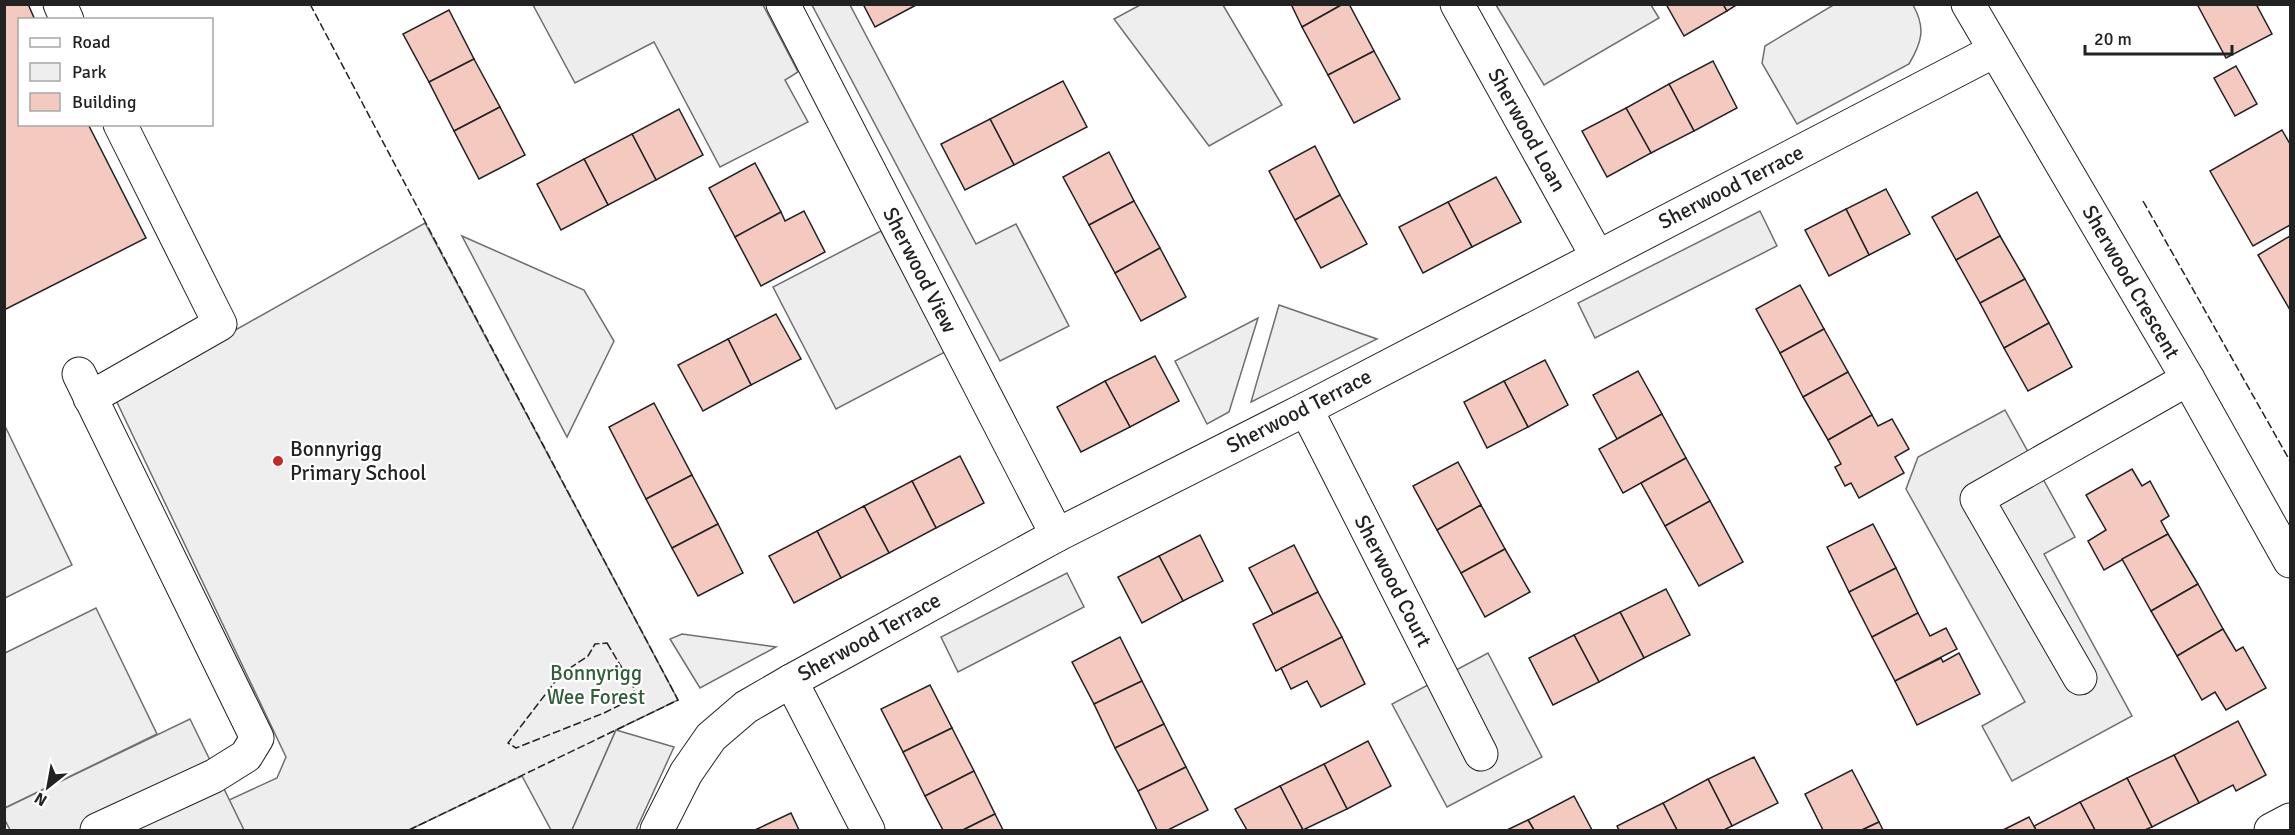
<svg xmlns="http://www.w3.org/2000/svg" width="2295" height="835" font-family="Signika,sans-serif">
<rect width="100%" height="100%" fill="#fff"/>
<!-- green -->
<g fill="#eee" stroke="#6f6f6f" stroke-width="1.5">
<path d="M 1835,4 L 1913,5 C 1926,28 1922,42 1909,64 L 1797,124 L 1762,63 L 1765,46 Z"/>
<polygon points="1140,5 1223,5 1282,105 1209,146 1114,19"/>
<polygon points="425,223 678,700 616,730 572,830 551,830 522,776 409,830 242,830 243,829 229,800 277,778 286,757 115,398"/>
<polygon points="462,236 584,290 614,341 567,437"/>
<polygon points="1279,305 1377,339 1251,402"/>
<polygon points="1258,318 1229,412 1207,424 1175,361"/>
<polygon points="5,426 72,565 5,598 4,598"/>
<polygon points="96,608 157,734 5,808 5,653"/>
<polygon points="682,634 776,647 700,688 670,639"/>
</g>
<!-- parking -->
<g fill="#ededed" stroke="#6f6f6f" stroke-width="1.5">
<polygon points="533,5 763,5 798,72 785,80 808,122 720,167 654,42 575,83"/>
<polygon points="812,5 850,5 976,244 1016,224 1069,326 1000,361"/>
<polygon points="1496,5 1651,5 1659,18 1544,85"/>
<polygon points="1760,211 1777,246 1595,338 1578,303"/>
<polygon points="881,231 945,352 836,409 773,287"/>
<polygon points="2005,410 2075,537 2044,554 2132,716 2012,781 1982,726 2025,702 1906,489 1918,457"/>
<polygon points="1067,573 1084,607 958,672 941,637"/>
<polygon points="1488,653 1542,757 1447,807 1392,704"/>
<polygon points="190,719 244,830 10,830 5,820 5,808"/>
<polygon points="616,730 674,747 636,830 572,830"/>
</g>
<!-- building -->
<g fill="#f3c9c0" stroke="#222" stroke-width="1.5">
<polygon points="4,4 28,4 35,20 20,20 20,124 88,124 146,238 4,310"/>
<polygon points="863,4 918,4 875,27"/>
<polygon points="1291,4 1343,4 1302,27"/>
<polygon points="1343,4 1349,4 1374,51 1328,75 1302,27"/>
<polygon points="1666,4 1723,4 1727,11 1684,36"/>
<polygon points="1723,4 1738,4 1727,11"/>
<polygon points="2197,4 2256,4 2272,34 2226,58"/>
<polygon points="449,10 474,59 429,82 403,34"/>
<polygon points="1374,51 1400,99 1354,123 1328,75"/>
<polygon points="474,59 500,107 454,131 429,82"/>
<polygon points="1713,61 1737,108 1694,131 1669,84"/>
<polygon points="2236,66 2257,104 2235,116 2214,78"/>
<polygon points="1063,81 1087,127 1014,165 990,119"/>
<polygon points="1669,84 1694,131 1651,153 1626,108"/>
<polygon points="500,107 525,155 479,179 454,131"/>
<polygon points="1626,108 1651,153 1607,177 1582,131"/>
<polygon points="679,109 703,155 656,180 632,134"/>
<polygon points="990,119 1014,165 965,190 941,144"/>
<polygon points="2282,130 2290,144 2290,225 2253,246 2210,171"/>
<polygon points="632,134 656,180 608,205 584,159"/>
<polygon points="1315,146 1340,195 1295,220 1269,171"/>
<polygon points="1109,152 1134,201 1089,225 1063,177"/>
<polygon points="584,159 608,205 561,230 537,184"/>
<polygon points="755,163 781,212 735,237 709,188"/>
<polygon points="1496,177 1521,222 1472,247 1448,202"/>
<polygon points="1886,189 1910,234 1869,255 1846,209"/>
<polygon points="1977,192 2000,236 1956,260 1932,217"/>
<polygon points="1340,195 1367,244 1321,268 1295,220"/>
<polygon points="1134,201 1160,248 1115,273 1089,225"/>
<polygon points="1448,202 1472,247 1423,273 1399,227"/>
<polygon points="1846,209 1869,255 1829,276 1805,230"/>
<polygon points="804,211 825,252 761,286 735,237 781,212 785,221"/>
<polygon points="2000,236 2025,279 1980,303 1956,260"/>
<polygon points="2290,236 2290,310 2258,255"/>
<polygon points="1160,248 1186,297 1141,321 1115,273"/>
<polygon points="2025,279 2049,323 2004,348 1980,303"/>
<polygon points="1800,285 1824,329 1780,353 1756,309"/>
<polygon points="776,314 801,359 751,385 728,339"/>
<polygon points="2049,323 2072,367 2028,391 2004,348"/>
<polygon points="1824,329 1848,372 1803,397 1780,353"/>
<polygon points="728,339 751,385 703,411 678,365"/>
<polygon points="1155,356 1179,401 1130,427 1105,381"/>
<polygon points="1545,360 1568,405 1528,427 1504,381"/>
<polygon points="1638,371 1662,414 1617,439 1593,395"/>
<polygon points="1848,372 1872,415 1828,440 1803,397"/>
<polygon points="1105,381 1130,427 1081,452 1057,407"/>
<polygon points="1504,381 1528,427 1487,448 1464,402"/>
<polygon points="654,403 692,475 646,499 609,427"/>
<polygon points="1662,414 1686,458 1623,493 1599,449"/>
<polygon points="1872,415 1878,426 1892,419 1909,449 1895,457 1904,473 1859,498 1851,483 1845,486 1835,467 1841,464 1828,440"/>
<polygon points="960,456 984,503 936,528 912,481"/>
<polygon points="1686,458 1710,501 1665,526 1641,483"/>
<polygon points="1458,462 1481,505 1437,530 1413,486"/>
<polygon points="2132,469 2142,486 2150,481 2169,516 2161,521 2168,534 2104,570 2088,541 2106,530 2086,495"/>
<polygon points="692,475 718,524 672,548 646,499"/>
<polygon points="912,481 936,528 889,553 864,506"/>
<polygon points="1710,501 1743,562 1699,586 1665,526"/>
<polygon points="1481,505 1505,549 1461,573 1437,530"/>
<polygon points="864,506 889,553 841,578 817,531"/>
<polygon points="718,524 743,573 698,596 672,548"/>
<polygon points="1873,524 1896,568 1849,592 1827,547"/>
<polygon points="817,531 841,578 794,603 769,556"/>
<polygon points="2168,534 2198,584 2151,611 2122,559"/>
<polygon points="1200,535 1223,581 1183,601 1159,556"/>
<polygon points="1294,545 1318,592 1273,614 1249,568"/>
<polygon points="1505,549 1530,592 1485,617 1461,573"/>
<polygon points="1159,556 1183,601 1142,623 1118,577"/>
<polygon points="1896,568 1918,613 1872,637 1849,592"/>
<polygon points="2198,584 2223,629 2177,656 2151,611"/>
<polygon points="1666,589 1690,635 1644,658 1620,612"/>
<polygon points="1318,592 1342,637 1276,671 1253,624"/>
<polygon points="1620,612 1644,658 1599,682 1574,635"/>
<polygon points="1918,613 1930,636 1946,628 1957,649 1895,681 1872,637"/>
<polygon points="2223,629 2236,651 2243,647 2266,688 2226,710 2215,692 2202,700 2177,656"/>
<polygon points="1574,635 1599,682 1553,705 1529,658"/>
<polygon points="1120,637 1142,681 1094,704 1072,662"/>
<polygon points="1342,637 1365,684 1321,707 1307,681 1291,689 1281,668"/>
<polygon points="1959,653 1980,694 1917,725 1895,681 1941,658 1943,662"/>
<polygon points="1142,681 1164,724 1115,748 1094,704"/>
<polygon points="930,685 952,728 903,752 881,709"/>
<polygon points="2238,721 2266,775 2236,791 2233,785 2199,803 2174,755"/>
<polygon points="1164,724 1186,767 1138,791 1115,748"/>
<polygon points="952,728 974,771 925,796 903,752"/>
<polygon points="1368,741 1391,786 1347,809 1324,764"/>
<polygon points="2174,755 2199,803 2152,827 2127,778"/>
<polygon points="1754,757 1778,803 1732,826 1708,779"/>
<polygon points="1324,764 1347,809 1303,830 1280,786"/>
<polygon points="1186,767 1208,810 1168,830 1157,830 1138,791"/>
<polygon points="1852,770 1879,822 1862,830 1823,830 1805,794"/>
<polygon points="974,771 995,814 963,830 943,830 925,796"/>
<polygon points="2127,778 2152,827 2145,830 2095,830 2080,802"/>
<polygon points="1708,779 1732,826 1724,830 1677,830 1663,803"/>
<polygon points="1280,786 1303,830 1247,830 1235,809"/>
<polygon points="1574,796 1592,830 1534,830 1528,820"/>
<polygon points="2080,802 2095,830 2036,830 2034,826"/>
<polygon points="1663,803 1677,830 1619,830 1617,826"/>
<polygon points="791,813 799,830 755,830"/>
<polygon points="995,814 1003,830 963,830"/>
<polygon points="2029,817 2036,830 2003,830"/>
<polygon points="1528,820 1534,830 1507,830"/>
<polygon points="1879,822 1883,830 1862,830"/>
</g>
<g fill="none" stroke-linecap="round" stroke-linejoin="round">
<!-- minor casing -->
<g stroke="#222" stroke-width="35">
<g id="minor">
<polyline points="60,4 67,20"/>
<polyline points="783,4 1057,535"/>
<polyline points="1457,4 1597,256"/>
<polyline points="1968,4 2188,379 2290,561"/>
<polyline points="79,374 257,738 246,756 214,776 97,830"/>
<polyline points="90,398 220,324 120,124"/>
<polyline points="1306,409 1481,754"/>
<polyline points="2080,678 1977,499 2188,379"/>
<polyline points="791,681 868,830"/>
<polyline points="657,830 686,773 711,737 746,707 791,681 1057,535 1306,409 1994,51"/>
<polyline points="2271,830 2290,820"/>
</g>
</g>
<!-- minor -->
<use href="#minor" stroke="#fff" stroke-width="33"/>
<!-- fence -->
<g stroke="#222" stroke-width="1.5" stroke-dasharray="8 3" stroke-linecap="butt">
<polyline points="310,4 678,700 409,830"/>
<polyline points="2143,201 2290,461"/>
<polygon points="607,643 634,688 634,698 604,713 516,748 508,743 561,674 588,656 595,644"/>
</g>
</g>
<!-- markers -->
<circle fill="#c62828" stroke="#fff" stroke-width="2" cx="278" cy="461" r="6"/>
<g text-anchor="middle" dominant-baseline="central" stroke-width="4.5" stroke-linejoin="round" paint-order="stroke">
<!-- street labels -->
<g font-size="21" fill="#222" stroke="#fff">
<text transform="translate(1527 130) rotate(61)">Sherwood Loan</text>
<text transform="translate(1731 187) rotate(-27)">Sherwood Terrace</text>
<text transform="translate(920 270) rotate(63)">Sherwood View</text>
<text transform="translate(2131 282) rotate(60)">Sherwood Crescent</text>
<text transform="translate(1299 411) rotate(-27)">Sherwood Terrace</text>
<text transform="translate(1393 581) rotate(63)">Sherwood Court</text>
<text transform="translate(869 637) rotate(-29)">Sherwood Terrace</text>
</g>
<!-- poi labels -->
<g font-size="21" fill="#222" stroke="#fff" text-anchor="start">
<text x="290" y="449">Bonnyrigg<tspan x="290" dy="24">Primary School</tspan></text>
</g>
<!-- park labels -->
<g font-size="21" fill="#2f5e38" stroke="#fff">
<text x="596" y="673">Bonnyrigg<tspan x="596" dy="24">Wee Forest</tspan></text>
</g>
</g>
<!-- border -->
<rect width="2295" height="835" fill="none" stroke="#222222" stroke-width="12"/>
<!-- legend -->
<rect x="18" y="18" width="195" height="108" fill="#ffffff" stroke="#a7a7a7" stroke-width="1.5"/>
<rect x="30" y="38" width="30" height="9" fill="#ffffff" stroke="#a7a7a7" stroke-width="1.5"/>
<text x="72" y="48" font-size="18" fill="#222222">Road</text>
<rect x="30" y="63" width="30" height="18" fill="#eeeeee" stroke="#a7a7a7" stroke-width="1.5"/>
<text x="72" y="78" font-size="18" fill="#222222">Park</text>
<rect x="30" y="93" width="30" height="18" fill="#f3c9c0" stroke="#a7a7a7" stroke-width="1.5"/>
<text x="72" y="108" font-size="18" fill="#222222">Building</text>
<!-- north arrow -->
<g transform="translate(48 787) rotate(211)" stroke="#ffffff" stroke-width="4.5" paint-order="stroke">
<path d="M0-4.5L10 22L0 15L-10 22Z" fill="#222222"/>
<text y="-9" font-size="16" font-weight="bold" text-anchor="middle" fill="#222222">N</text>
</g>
<!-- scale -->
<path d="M2085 45v9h147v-9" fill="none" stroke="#222222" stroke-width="3"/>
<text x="2094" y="45" font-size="18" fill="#222222" stroke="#ffffff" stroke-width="4.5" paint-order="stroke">20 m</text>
</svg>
